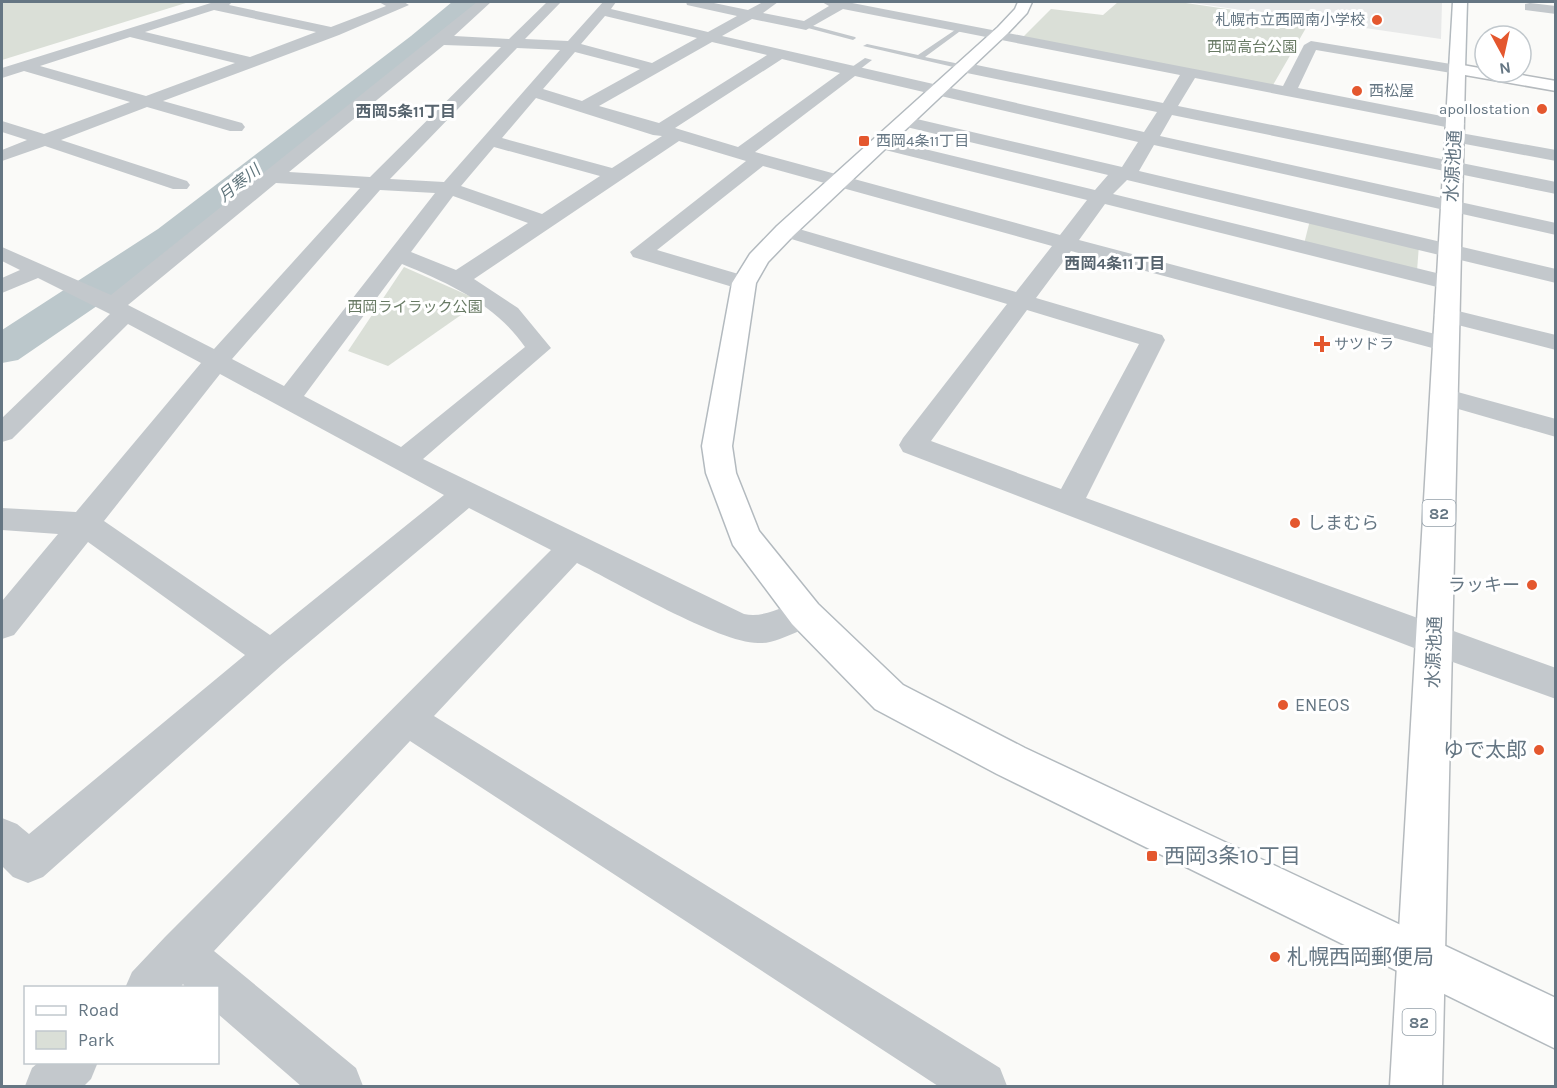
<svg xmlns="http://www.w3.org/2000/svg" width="1557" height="1088" font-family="Karla,'Noto Sans JP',sans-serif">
<rect width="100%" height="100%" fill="#fafaf8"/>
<!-- built -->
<polygon fill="#e8e9e9" points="1186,2 1442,2 1441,39"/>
<!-- green -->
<g fill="#dadfd7">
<polygon points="2,2 189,2 2,60"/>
<polygon points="1118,2 1179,2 1310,21 1273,85 1022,38 1051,9 1103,15"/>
<polygon points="1310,220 1419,245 1417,271 1304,244"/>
<polygon points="404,267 481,301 388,366 348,351"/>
</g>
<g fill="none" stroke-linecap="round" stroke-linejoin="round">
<!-- river -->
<polygon fill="#bbc7cb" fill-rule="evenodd" points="452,2 478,2 429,48 186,245 18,360 2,363 2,330 158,229 411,36"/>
<!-- secondary casing -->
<g stroke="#b3babf" stroke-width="3">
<g id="secondary">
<polygon points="1018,2 1032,2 1027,13 1008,33 793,236 768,262 756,283 732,446 736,473 759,531 818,604 903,685 1025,748 1556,998 1556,1049 997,774 875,709 792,624 733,545 706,473 702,446 732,283 750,254 777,226 998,27 1015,9"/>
<polygon points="1453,2 1467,2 1465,69 1457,74 1449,69"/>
</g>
</g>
<!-- primary casing -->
<g stroke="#b5babe" stroke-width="3">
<polygon id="primary" points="1457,64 1485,69 1485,72 1504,72 1556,81 1556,91 1465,75 1442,1086 1390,1086 1449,69"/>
</g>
<!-- lane -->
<g fill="#c3c8cc" fill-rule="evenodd">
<polygon points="806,24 855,37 856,38 853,40 804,27"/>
<polygon points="961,26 963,29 925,57 965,65 962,69 863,46 867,44 918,55"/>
<polygon points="865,58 872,60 855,73 849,73 849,69"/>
</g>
<!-- street -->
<g fill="#c3c8cc" fill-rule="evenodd">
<path d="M 214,2 L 232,2 L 229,5 L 331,27 L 386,6 L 379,2 L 404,2 L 409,5 L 339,35 L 163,101 L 242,123 L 245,127 L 242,131 L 230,131 L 147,107 L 61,140 L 187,181 L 190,185 L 187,189 L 173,189 L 45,146 L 2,161 L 2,150 L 27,140 L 2,132 L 2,121 L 44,134 L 130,102 L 24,71 L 2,78 L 2,68 ZM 214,10 L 316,32 L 250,57 L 145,32 ZM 130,37 L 235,63 L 146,96 L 40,66 Z"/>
<path d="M 477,2 L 491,2 L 454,36 L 509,39 L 547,2 L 561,2 L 525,39 L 568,41 L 603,2 L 616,2 L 611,9 L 708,32 L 737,16 L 687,5 L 686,2 L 709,2 L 748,10 L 763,2 L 778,2 L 763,13 L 804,21 L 829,6 L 822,2 L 847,2 L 1283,86 L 1304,45 L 1311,41 L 1463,66 L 1465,69 L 1457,74 L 1316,50 L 1298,88 L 1462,120 L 1465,124 L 1456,129 L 1195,78 L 1178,106 L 1556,182 L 1556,194 L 1172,115 L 1160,136 L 1556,223 L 1556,235 L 1154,145 L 1139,171 L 1556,269 L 1556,283 L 1127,180 L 1113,194 L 1457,278 L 1460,283 L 1457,288 L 1449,290 L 1105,204 L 1079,240 L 1454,339 L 1457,344 L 1454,349 L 1445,351 L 1436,349 L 1071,251 L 1036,298 L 1162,335 L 1165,340 L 1086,498 L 1556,668 L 1556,699 L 1422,651 L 903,452 L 899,445 L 903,438 L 1007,304 L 778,235 L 774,231 L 778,227 L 792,227 L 1016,292 L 1052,246 L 763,166 L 657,250 L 752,278 L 755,283 L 752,288 L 736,288 L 633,257 L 630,252 L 746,161 L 679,141 L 474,279 L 518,308 L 551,348 L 423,459 L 744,614 C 771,620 792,596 817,604 L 822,614 C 816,625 809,628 797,632 C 785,637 771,644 758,643 C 719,643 616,582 577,563 L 434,716 L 1000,1068 L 1007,1086 L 938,1086 L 410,741 L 214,951 L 356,1068 L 363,1086 L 301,1086 L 218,1014 L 218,988 L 186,988 L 183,984 L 180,988 L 125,988 L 132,972 L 165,937 L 551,550 L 469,508 L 283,664 L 43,877 L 28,883 L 13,877 L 2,866 L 2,818 L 17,824 L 29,834 L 245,655 L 88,542 L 14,635 L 2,639 L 2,601 L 58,534 L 2,530 L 2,508 L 76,512 L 201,363 L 128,324 L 12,439 L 2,442 L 2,418 L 110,314 L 38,278 L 2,293 L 2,278 L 20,270 L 2,261 L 2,247 L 111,295 ZM 843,9 L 1180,75 L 1163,103 L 962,62 L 954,67 L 962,72 L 1157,112 L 1144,132 L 722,36 L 752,19 L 806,30 ZM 605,16 L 697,38 L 652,63 L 581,44 ZM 712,42 L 767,55 L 659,123 L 599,106 ZM 444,45 L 501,47 L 370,177 L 289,172 ZM 517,48 L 560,50 L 444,182 L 390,179 ZM 575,52 L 640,69 L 582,101 L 543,89 ZM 782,59 L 840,73 L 738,147 L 675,128 ZM 855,76 L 1138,142 L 1122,167 L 904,116 L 895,121 L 898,125 L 1108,175 L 1095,190 L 879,138 L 870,143 L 873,147 L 1087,200 L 1060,235 L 755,152 ZM 536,98 L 653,135 L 662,136 L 612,168 L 502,138 ZM 494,147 L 600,176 L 542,214 L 461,186 ZM 276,183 L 360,188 L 214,349 L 128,305 ZM 380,190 L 435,193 L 284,386 L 232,359 ZM 453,196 L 528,223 L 456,270 L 411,252 ZM 402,264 C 450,284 494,303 525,347 L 401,447 L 304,396 ZM 1027,310 L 1139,344 L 1061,489 L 931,441 ZM 220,374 L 444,495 L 270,635 L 104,521 Z"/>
<polygon points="1530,3 1556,6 1556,14 1525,10 1525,4"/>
<polygon points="1455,132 1556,150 1556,161 1449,141 1446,137"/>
<polygon points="1446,308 1556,335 1556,350 1438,320 1434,315 1438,310"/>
<polygon points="1443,388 1556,419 1556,437 1434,402 1430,396 1434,390"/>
<polygon points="39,1062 98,1062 91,1079 84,1086 25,1086 32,1068"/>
</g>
<!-- secondary -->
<use href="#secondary" fill="#fff" fill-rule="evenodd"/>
<!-- primary -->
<use href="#primary" fill="#fff" fill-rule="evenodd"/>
</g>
<!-- markers -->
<g fill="#e4572e" stroke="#fff" stroke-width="2">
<circle cx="1377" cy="20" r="6"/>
<circle cx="1357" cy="91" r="6"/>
<circle cx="1542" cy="109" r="6"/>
<rect x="858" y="135" width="12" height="12" rx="3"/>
<path d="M1319 335h6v6h6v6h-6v6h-6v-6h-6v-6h6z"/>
<circle cx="1295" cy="523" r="6"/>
<circle cx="1532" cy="585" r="6"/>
<circle cx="1283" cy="705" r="6"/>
<circle cx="1539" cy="750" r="6"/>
<rect x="1146" y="850" width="12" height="12" rx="3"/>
<circle cx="1275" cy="957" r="6"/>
</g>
<g text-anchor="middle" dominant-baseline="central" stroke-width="6" stroke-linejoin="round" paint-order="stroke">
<!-- far-poi labels -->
<g font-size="15" fill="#657683" stroke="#fff" text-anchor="start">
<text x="1365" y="20" text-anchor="end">札幌市立西岡南小学校</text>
<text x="1369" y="91">西松屋</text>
<text x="1530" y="109" text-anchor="end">apollostation</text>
<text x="876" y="141">西岡4条11丁目</text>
<text x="1334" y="344">サツドラ</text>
</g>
<!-- far-park labels -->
<g font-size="15" fill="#687a64" stroke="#fff">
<text x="1252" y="47">西岡高台公園</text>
<text x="415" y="307">西岡ライラック公園</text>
</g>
<!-- far-neighbourhood labels -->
<g font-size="16" font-weight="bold" fill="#57646e" stroke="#fff">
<text x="406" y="111">西岡5条11丁目</text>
<text x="1115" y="263">西岡4条11丁目</text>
</g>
<!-- far-water labels -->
<g font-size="16" font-style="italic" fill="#60757c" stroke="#fff">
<text transform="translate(239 183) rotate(-39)">月寒川</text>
</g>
<!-- shield labels -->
<g fill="#fff" stroke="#939fa8" stroke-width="1.5">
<rect x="1422.5" y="500" width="33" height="26" rx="4.5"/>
<rect x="1402.5" y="1009" width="33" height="26" rx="4.5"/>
</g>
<g font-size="16" font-weight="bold" fill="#657683">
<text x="1439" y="513">82</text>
<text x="1419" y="1022">82</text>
</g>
<!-- street labels -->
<g font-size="18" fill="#657683" stroke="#fff">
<text transform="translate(1453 166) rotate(-87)">水源池通</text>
<text transform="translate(1434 652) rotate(-88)">水源池通</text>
</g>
<!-- poi labels -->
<g font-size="18" fill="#657683" stroke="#fff" text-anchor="start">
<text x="1307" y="523">しまむら</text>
<text x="1520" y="585" text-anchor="end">ラッキー</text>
<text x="1295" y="705">ENEOS</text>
</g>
<!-- near-poi labels -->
<g font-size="21" fill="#657683" stroke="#fff" text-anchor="start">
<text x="1527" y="750" text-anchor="end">ゆで太郎</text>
<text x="1164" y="856">西岡3条10丁目</text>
<text x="1287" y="957">札幌西岡郵便局</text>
</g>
</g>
<!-- border -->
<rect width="1557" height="1088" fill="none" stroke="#657683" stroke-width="6"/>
<!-- legend -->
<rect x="24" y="986" width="195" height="78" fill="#ffffff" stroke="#c1c8cd" stroke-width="1.5"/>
<rect x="36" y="1006" width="30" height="9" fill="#ffffff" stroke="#c1c8cd" stroke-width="1.5"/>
<text x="78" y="1016" font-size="18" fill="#657683">Road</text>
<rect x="36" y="1031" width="30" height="18" fill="#dadfd7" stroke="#c1c8cd" stroke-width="1.5"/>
<text x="78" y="1046" font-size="18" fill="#657683">Park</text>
<!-- north arrow -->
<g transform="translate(1503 54) rotate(172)"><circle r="28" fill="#ffffff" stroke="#c1c8cd" stroke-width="1.5"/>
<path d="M0-4.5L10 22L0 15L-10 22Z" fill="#e4572e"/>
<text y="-9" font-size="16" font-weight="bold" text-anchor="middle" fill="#657683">N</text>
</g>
</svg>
